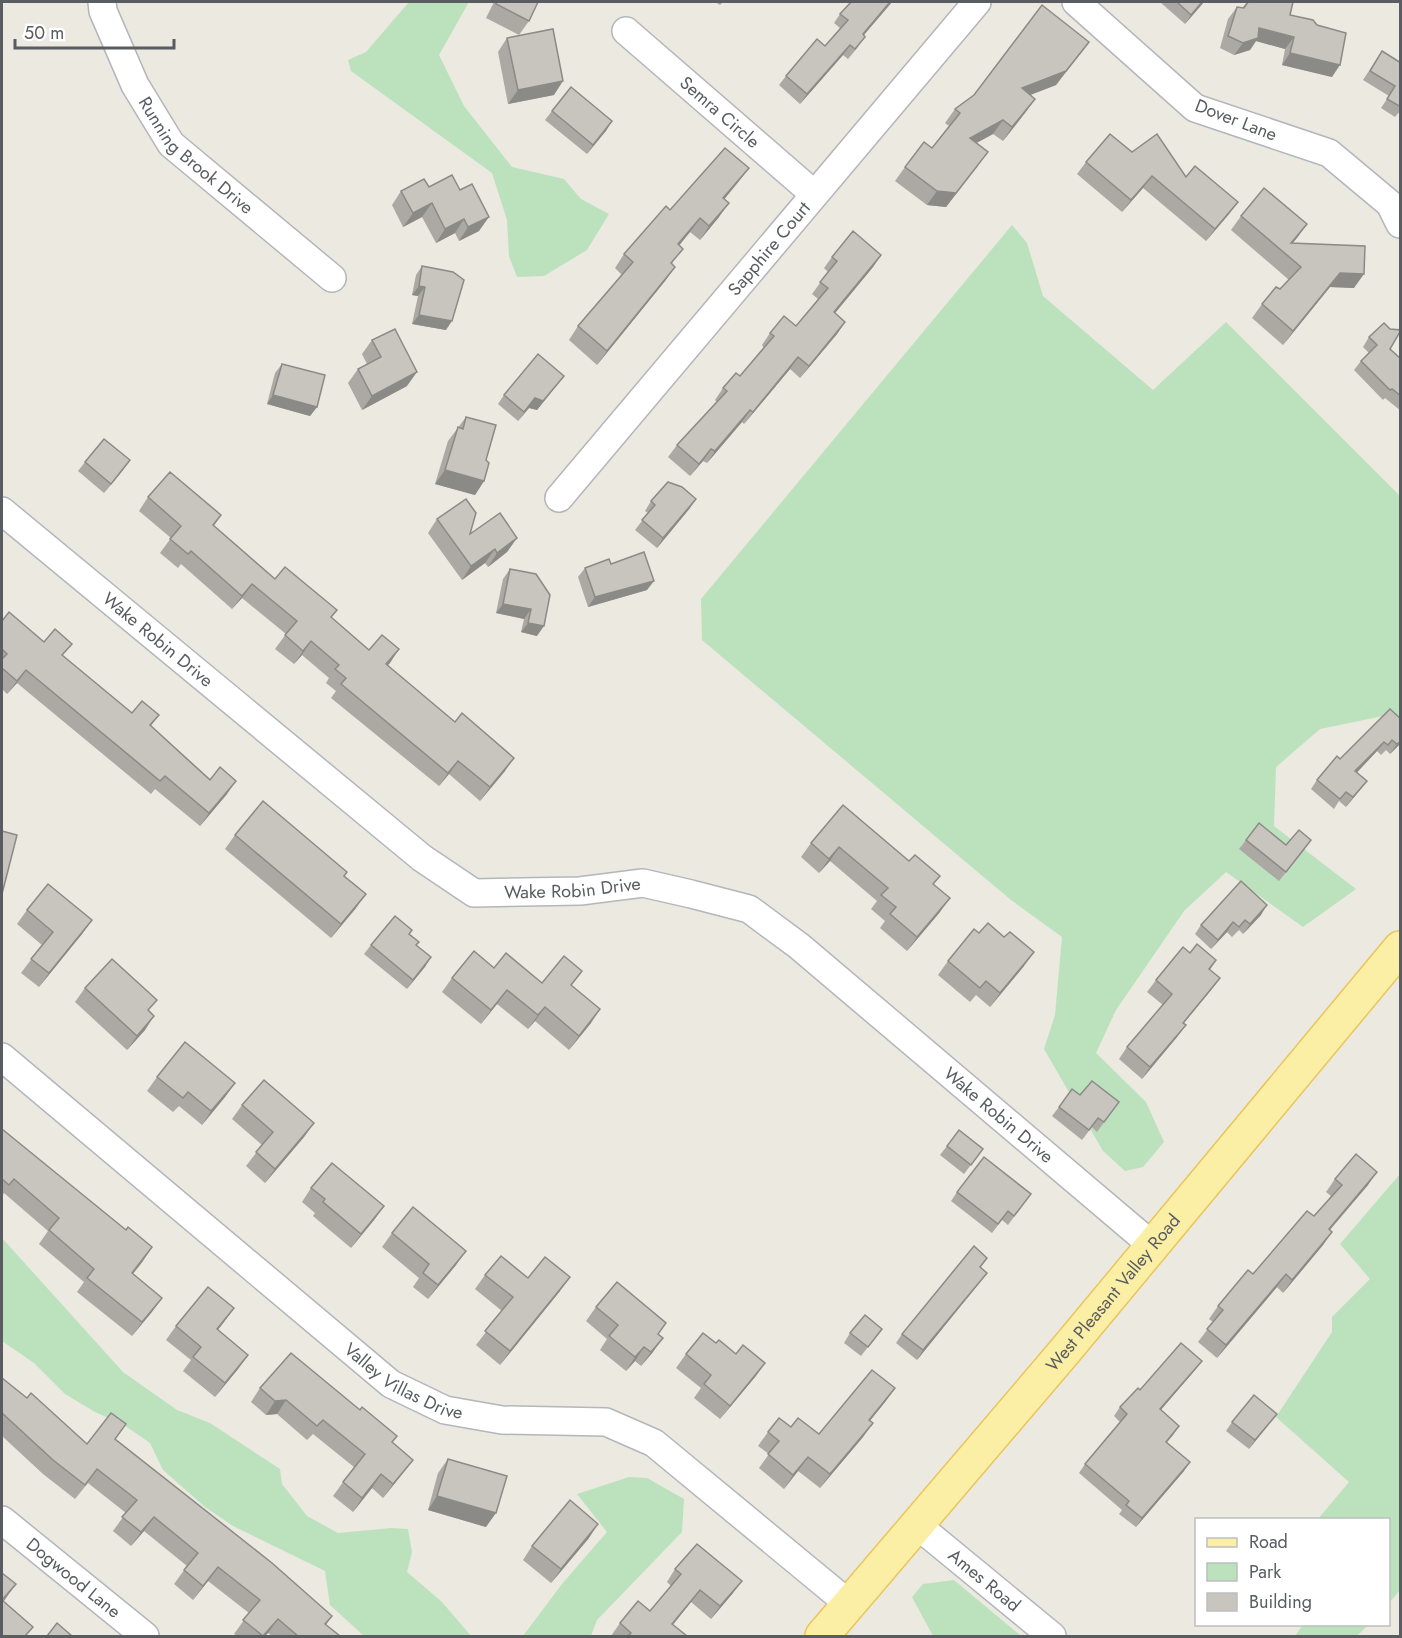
<svg xmlns="http://www.w3.org/2000/svg" width="1402" height="1638" font-family="Jost,sans-serif">
<rect width="100%" height="100%" fill="#ebe9e0"/>
<!-- green -->
<g fill="#bce2bd">
<polygon points="409,2 469,2 439,55 464,106 512,167 564,179 581,199 609,214 587,250 544,276 517,277 509,256 507,220 492,173 351,71 348,60 366,52"/>
<polygon points="1012,225 1027,243 1043,296 1153,390 1226,322 1400,496 1400,718 1393,714 1320,729 1276,767 1274,826 1356,889 1303,927 1226,872 1184,911 1116,1010 1096,1053 1146,1102 1164,1142 1143,1167 1125,1171 1103,1151 1044,1049 1055,1015 1062,937 1011,900 702,640 701,599"/>
<polygon points="1400,1174 1400,1590 1389,1603 1388,1520 1318,1519 1349,1482 1276,1417 1332,1332 1332,1317 1370,1279 1340,1244"/>
<polygon points="2,1238 123,1372 177,1410 210,1423 280,1469 282,1484 307,1516 338,1533 392,1528 408,1529 412,1552 407,1572 442,1602 471,1636 364,1636 330,1605 325,1571 233,1526 205,1507 163,1470 150,1443 124,1425 95,1412 65,1394 34,1363 2,1341"/>
<polygon points="629,1477 647,1478 684,1499 682,1532 597,1620 591,1636 523,1636 562,1584 607,1532 577,1494"/>
<polygon points="954,1580 1021,1636 933,1636 912,1597 923,1584"/>
<polygon points="1303,1625 1303,1624 1368,1625 1357,1636 1295,1636"/>
</g>
<g fill="none" stroke-linecap="round" stroke-linejoin="round">
<!-- minor casing -->
<g stroke="#b3b6ba" stroke-width="30">
<g id="minor">
<path id="s1" d="M 102,2 L 103,11 L 135,85 L 171,144 L 332,278"/>
<polyline points="1076,2 1195,108 1329,153 1390,204 1400,224"/>
<path id="s2" d="M 626,31 L 814,194"/>
<path id="s3" d="M 559,498 L 977,2"/>
<path id="s4" d="M 2,511 L 422,858 L 474,893 L 580,891 L 643,883 L 691,894 L 749,909 L 799,946 L 1153,1246"/>
<path id="s5" d="M 2,1057 L 391,1384 L 445,1410 L 502,1420 L 606,1422 L 654,1443 L 849,1604"/>
<path id="s6" d="M 2,1520 L 145,1636"/>
<path id="s7" d="M 917,1525 L 1052,1636"/>
</g>
</g>
<!-- major casing -->
<g stroke="#ebc559" stroke-width="36">
<g id="major">
<path id="s8" d="M 822,1636 L 1065,1351 L 1400,948"/>
</g>
</g>
<!-- minor -->
<use href="#minor" stroke="#fff" stroke-width="27"/>
<!-- major -->
<use href="#major" stroke="#fbefa5" stroke-width="33"/>
</g>
<!-- wall -->
<g fill="#aca9a4">
<polygon points="494,2 538,2 529,21 519,35 486,18"/>
<polygon points="715,2 723,2 720,5"/>
<polygon points="892,2 864,35 858,47 848,59 843,55 800,104 779,85 786,76 825,46 840,28 834,23 840,14"/>
<polygon points="1160,2 1204,2 1185,24"/>
<polygon points="1247,2 1293,2 1290,15 1332,77 1282,65 1285,49 1256,41 1250,50 1234,55 1220,48 1228,19 1237,7 1242,8"/>
<polygon points="507,38 554,95 508,104 498,52"/>
<polygon points="1089,42 1056,85 1030,95 1035,99 1025,113 1003,141 993,134 976,143 978,166 946,207 927,205 895,181 905,167 932,148 949,126 945,123 955,109"/>
<polygon points="1382,51 1401,63 1401,110 1395,117 1381,108 1389,96 1363,80"/>
<polygon points="552,111 612,121 587,154 545,120"/>
<polygon points="1132,152 1238,202 1229,214 1206,241 1143,188 1122,212 1077,174 1086,162"/>
<polygon points="739,181 724,199 719,217 700,240 690,232 679,246 672,264 675,267 665,281 597,365 569,340 578,326 622,275 615,268 624,254 670,210"/>
<polygon points="429,187 479,231 459,241 455,233 436,243 422,217 403,227 392,205 401,191"/>
<polygon points="1241,216 1307,224 1293,243 1354,288 1330,287 1283,345 1252,318 1262,304 1280,289 1289,280 1231,230"/>
<polygon points="881,255 873,267 835,313 845,322 837,334 800,378 790,369 744,424 742,422 707,463 703,461 690,476 668,457 677,445 717,402 715,400 723,388 740,376 764,348 762,345 770,333 796,326 818,299 812,294 828,272 824,268 832,257"/>
<polygon points="422,266 446,330 412,324 418,296 412,295 416,275"/>
<polygon points="1369,337 1390,349 1401,359 1401,411 1385,398 1383,400 1354,370 1361,361 1369,353 1363,347"/>
<polygon points="372,340 407,386 362,410 348,383 358,369 367,364 362,354"/>
<polygon points="282,364 317,407 310,416 267,404 275,373"/>
<polygon points="564,376 537,410 529,408 518,421 498,404 504,395"/>
<polygon points="466,417 486,460 484,481 475,495 435,484 448,441"/>
<polygon points="85,462 123,470 104,493 78,471"/>
<polygon points="148,497 221,515 214,526 275,579 331,618 388,666 505,771 480,801 449,774 439,786 331,698 336,691 326,683 329,678 302,655 294,664 275,649 286,634 242,598 232,609 181,564 178,568 160,553 171,538 139,511"/>
<polygon points="651,501 690,508 657,548 635,530 648,513 645,511"/>
<polygon points="437,519 470,534 517,538 507,552 488,567 485,563 462,580 428,533"/>
<polygon points="611,564 647,590 588,607 578,577 585,568"/>
<polygon points="510,569 536,574 537,636 521,632 524,619 496,613 503,579"/>
<polygon points="2,621 44,642 63,656 132,713 159,715 151,726 227,794 200,826 155,789 151,794 17,683 7,694 2,689"/>
<polygon points="1401,719 1401,743 1390,754 1386,750 1381,755 1377,751 1357,772 1367,781 1346,807 1339,801 1334,809 1311,789 1317,780 1340,759"/>
<polygon points="843,805 934,885 940,912 907,951 880,928 885,921 871,909 877,901 830,861 819,873 801,857 811,843"/>
<polygon points="235,835 344,876 356,908 331,938 225,849"/>
<polygon points="1246,840 1286,845 1305,849 1279,881 1239,849"/>
<polygon points="27,910 92,920 82,934 39,987 21,973 42,945 17,924"/>
<polygon points="1261,915 1243,934 1239,930 1232,937 1227,932 1211,949 1195,934 1201,925"/>
<polygon points="409,934 416,945 431,957 407,989 364,954 371,945"/>
<polygon points="1190,953 1216,960 1210,970 1220,978 1211,990 1184,1023 1186,1025 1177,1037 1142,1079 1119,1059 1127,1047 1163,1005 1147,992 1156,980"/>
<polygon points="948,961 1024,966 990,1007 976,995 970,1002 938,975"/>
<polygon points="494,968 542,983 571,985 591,1023 569,1050 535,1021 528,1029 497,1004 481,1024 442,992 452,978"/>
<polygon points="85,988 149,1011 145,1030 127,1050 75,1002"/>
<polygon points="157,1077 235,1083 225,1097 202,1125 179,1106 173,1112 147,1091"/>
<polygon points="1080,1095 1119,1102 1097,1132 1092,1127 1082,1140 1052,1116 1059,1107"/>
<polygon points="242,1105 314,1123 304,1137 265,1183 246,1166 262,1145 232,1119"/>
<polygon points="2,1129 143,1261 133,1274 162,1298 132,1336 77,1292 84,1282 39,1244 48,1231 4,1193 2,1196"/>
<polygon points="947,1146 983,1149 964,1174 940,1155"/>
<polygon points="1335,1179 1368,1185 1330,1230 1332,1232 1323,1245 1283,1293 1277,1287 1217,1358 1198,1342 1213,1322 1209,1319 1218,1306 1253,1274 1314,1216 1331,1196 1326,1192"/>
<polygon points="311,1188 384,1206 374,1220 351,1248 313,1216 315,1213 302,1202"/>
<polygon points="957,1192 1031,1194 1008,1225 1002,1220 992,1233 951,1201"/>
<polygon points="392,1233 456,1265 428,1299 413,1287 419,1278 382,1247"/>
<polygon points="980,1267 980,1282 917,1360 896,1343 902,1334"/>
<polygon points="485,1275 528,1278 560,1291 500,1365 476,1345 502,1311 475,1289"/>
<polygon points="596,1307 658,1335 653,1352 641,1366 635,1361 626,1371 600,1350 607,1339 586,1321"/>
<polygon points="234,1308 218,1330 248,1355 238,1369 215,1397 183,1371 191,1360 166,1340 176,1326"/>
<polygon points="882,1329 861,1356 844,1343 850,1333"/>
<polygon points="716,1343 736,1354 765,1363 755,1377 720,1419 694,1398 701,1388 676,1368 686,1354"/>
<polygon points="1195,1370 1161,1409 1173,1435 1167,1442 1184,1471 1136,1527 1119,1514 1122,1510 1079,1473 1085,1464 1120,1422 1114,1416 1120,1407 1140,1390"/>
<polygon points="2,1378 27,1398 87,1444 116,1440 332,1616 326,1625 340,1636 272,1636 268,1633 265,1636 237,1636 234,1634 249,1613 208,1581 193,1600 174,1584 187,1566 144,1531 131,1546 113,1531 126,1513 88,1483 75,1499 43,1474 2,1436"/>
<polygon points="260,1388 392,1443 403,1473 383,1498 372,1488 353,1512 333,1496 354,1467 313,1434 307,1440 277,1414 266,1415 251,1402"/>
<polygon points="895,1388 885,1402 870,1421 863,1437 820,1488 798,1471 784,1489 759,1468 769,1454 758,1446 768,1432 791,1427 819,1434"/>
<polygon points="1277,1414 1249,1449 1226,1431 1232,1422"/>
<polygon points="448,1459 486,1527 428,1510 438,1473"/>
<polygon points="589,1538 551,1583 523,1560 532,1546"/>
<polygon points="675,1569 733,1593 711,1619 691,1602 673,1625 687,1636 611,1636 620,1623 650,1611 671,1586 667,1582"/>
</g>
<!-- shaded-wall -->
<g fill="#8c8a86">
<polygon points="890,2 892,2 856,44 863,34"/>
<polygon points="1202,2 1204,2 1185,24 1191,15"/>
<polygon points="1259,28 1294,37 1285,49 1256,41 1250,50 1234,55 1243,43"/>
<polygon points="1089,42 1056,85 1012,102 1022,88"/>
<polygon points="850,45 843,55 800,104 807,94"/>
<polygon points="1290,53 1340,65 1332,77 1282,65"/>
<polygon points="563,81 554,95 508,104 518,90"/>
<polygon points="1035,99 1025,113 1003,141 1012,127"/>
<polygon points="1003,120 993,134 960,152 970,138"/>
<polygon points="612,121 606,131 587,154 593,145"/>
<polygon points="988,152 946,207 927,205 937,191"/>
<polygon points="749,168 739,181 714,212 723,198"/>
<polygon points="1152,176 1143,188 1122,212 1131,200"/>
<polygon points="1238,202 1229,214 1206,241 1215,229"/>
<polygon points="432,203 422,217 403,227 413,213"/>
<polygon points="729,203 719,217 700,240 709,226"/>
<polygon points="489,217 479,231 459,241 468,227"/>
<polygon points="700,218 690,232 668,258 678,244"/>
<polygon points="464,219 455,233 436,243 445,229"/>
<polygon points="1307,224 1297,238 1284,253 1291,243"/>
<polygon points="881,255 873,267 826,324 834,312"/>
<polygon points="675,267 665,281 597,365 607,351"/>
<polygon points="1340,273 1364,274 1354,288 1330,287 1283,345 1293,331"/>
<polygon points="419,286 425,287 418,296 412,295"/>
<polygon points="419,315 452,321 446,330 412,324"/>
<polygon points="845,322 837,334 800,378 809,366"/>
<polygon points="798,357 790,369 744,424 753,412"/>
<polygon points="417,372 407,386 362,410 372,396"/>
<polygon points="564,376 537,410 529,408 518,421 535,398"/>
<polygon points="273,395 317,407 310,416 267,404"/>
<polygon points="750,410 742,422 707,463 715,451"/>
<polygon points="711,449 703,461 690,476 699,464"/>
<polygon points="130,460 123,470 104,493 111,484"/>
<polygon points="445,470 484,481 475,495 435,484"/>
<polygon points="696,499 690,508 657,548 663,538"/>
<polygon points="517,538 507,552 488,567 497,553"/>
<polygon points="495,549 485,563 462,580 471,566"/>
<polygon points="654,581 647,590 588,607 595,597"/>
<polygon points="252,584 242,598 232,609 242,596"/>
<polygon points="503,604 531,609 524,619 496,613"/>
<polygon points="528,623 544,626 537,636 521,632"/>
<polygon points="311,641 302,655 294,664 303,651"/>
<polygon points="399,649 390,663 377,678 386,664"/>
<polygon points="26,670 17,683 7,694 17,681"/>
<polygon points="1401,741 1401,743 1390,754 1397,744"/>
<polygon points="1384,742 1377,751 1349,781 1355,771"/>
<polygon points="514,758 505,771 480,801 490,787"/>
<polygon points="458,761 449,774 439,786 448,773"/>
<polygon points="236,781 227,794 200,826 209,813"/>
<polygon points="1367,781 1360,790 1346,807 1353,797"/>
<polygon points="839,847 830,861 819,873 829,859"/>
<polygon points="366,894 356,908 331,938 341,924"/>
<polygon points="950,898 940,912 907,951 917,937"/>
<polygon points="1267,905 1261,915 1243,934 1250,924"/>
<polygon points="92,920 82,934 39,987 49,973"/>
<polygon points="1233,922 1227,932 1211,949 1218,940"/>
<polygon points="1034,952 1024,966 990,1007 1000,993"/>
<polygon points="431,957 425,967 407,989 413,980"/>
<polygon points="1220,978 1211,990 1174,1035 1183,1023"/>
<polygon points="507,990 497,1004 481,1024 491,1010"/>
<polygon points="545,1007 535,1021 528,1029 538,1015"/>
<polygon points="600,1009 591,1023 569,1050 579,1036"/>
<polygon points="154,1016 145,1030 127,1050 137,1036"/>
<polygon points="1186,1025 1177,1037 1142,1079 1150,1067"/>
<polygon points="235,1083 225,1097 202,1125 211,1111"/>
<polygon points="314,1123 304,1137 265,1183 275,1169"/>
<polygon points="1377,1172 1368,1185 1319,1242 1329,1229"/>
<polygon points="384,1206 374,1220 351,1248 361,1234"/>
<polygon points="1332,1232 1323,1245 1283,1293 1292,1280"/>
<polygon points="152,1247 143,1261 122,1287 132,1273"/>
<polygon points="466,1251 456,1265 428,1299 438,1285"/>
<polygon points="987,1273 980,1282 917,1360 923,1350"/>
<polygon points="1286,1274 1277,1287 1217,1358 1226,1345"/>
<polygon points="570,1277 560,1291 500,1365 510,1351"/>
<polygon points="162,1298 152,1312 132,1336 142,1322"/>
<polygon points="234,1308 224,1322 207,1343 217,1329"/>
<polygon points="663,1338 653,1352 641,1366 651,1352"/>
<polygon points="644,1347 635,1361 626,1371 635,1357"/>
<polygon points="248,1355 238,1369 215,1397 225,1383"/>
<polygon points="1202,1361 1195,1370 1154,1418 1160,1409"/>
<polygon points="765,1363 755,1377 720,1419 730,1406"/>
<polygon points="895,1388 885,1402 859,1434 869,1420"/>
<polygon points="286,1400 277,1414 266,1415 275,1401"/>
<polygon points="1277,1414 1270,1423 1249,1449 1255,1440"/>
<polygon points="873,1423 863,1437 820,1488 830,1474"/>
<polygon points="1179,1426 1173,1435 1159,1451 1166,1442"/>
<polygon points="808,1457 798,1471 784,1489 793,1475"/>
<polygon points="413,1460 403,1473 383,1498 393,1484"/>
<polygon points="1190,1462 1184,1471 1136,1527 1142,1518"/>
<polygon points="381,1474 372,1488 353,1512 362,1498"/>
<polygon points="437,1496 496,1513 486,1527 428,1510"/>
<polygon points="154,1517 144,1531 131,1546 141,1532"/>
<polygon points="598,1524 589,1538 551,1583 561,1569"/>
<polygon points="218,1567 208,1581 193,1600 203,1586"/>
<polygon points="742,1581 733,1593 711,1619 720,1606"/>
<polygon points="16,1584 6,1598 2,1604 2,1601"/>
<polygon points="700,1590 691,1602 663,1636 672,1624"/>
<polygon points="278,1619 268,1633 265,1636 263,1636"/>
</g>
<!-- building -->
<g fill="#c8c5bf" stroke="#8c8a86" stroke-width="1.5">
<polygon points="497,2 538,2 529,21 496,4"/>
<polygon points="851,2 890,2 863,34 865,37 855,49 850,45 807,94 786,76 817,39 825,46 848,20 840,14"/>
<polygon points="1177,2 1202,2 1191,15"/>
<polygon points="1248,2 1293,2 1290,15 1313,20 1317,25 1346,33 1340,65 1290,53 1294,37 1259,28 1258,38 1243,43 1228,36 1237,7 1244,8"/>
<polygon points="1042,5 1089,42 1066,71 1022,88 1035,99 1012,127 1003,120 970,138 988,152 956,193 937,191 905,167 924,142 932,148 960,113 955,109 974,95"/>
<polygon points="553,29 563,81 518,90 507,38"/>
<polygon points="1382,51 1401,63 1401,107 1387,99 1395,86 1370,71"/>
<polygon points="571,87 612,121 593,145 552,111"/>
<polygon points="1110,134 1132,152 1157,134 1186,177 1195,166 1238,202 1215,229 1152,176 1131,200 1086,162"/>
<polygon points="725,148 749,168 723,198 729,203 709,226 700,218 678,244 683,249 671,263 675,267 607,351 578,326 633,262 624,254 666,206 670,210"/>
<polygon points="452,175 460,190 472,184 489,217 468,227 464,219 445,229 432,203 413,213 401,191 424,179 429,187"/>
<polygon points="1264,188 1307,224 1291,243 1365,246 1364,274 1340,273 1293,331 1262,304 1276,287 1280,289 1301,267 1241,216"/>
<polygon points="853,231 881,255 834,312 845,322 809,366 798,357 753,412 750,410 715,451 711,449 699,464 677,445 727,391 723,388 736,373 740,376 774,336 770,333 784,316 796,326 828,288 820,282 837,261 832,257"/>
<polygon points="422,266 453,272 464,280 452,321 419,315 425,287 419,286"/>
<polygon points="1384,323 1390,329 1401,330 1390,349 1401,359 1401,396 1392,389 1390,390 1361,361 1377,345 1369,337"/>
<polygon points="395,329 417,372 372,396 358,369 381,357 372,340"/>
<polygon points="538,354 564,376 543,401 535,398 524,412 504,395"/>
<polygon points="282,364 325,375 317,407 273,395"/>
<polygon points="466,417 496,425 486,460 489,463 484,481 445,470 458,427 463,429"/>
<polygon points="104,439 130,460 111,484 85,462"/>
<polygon points="170,472 221,515 213,525 275,579 285,567 337,610 331,617 369,650 382,635 399,649 386,664 455,722 462,713 514,758 490,787 458,761 448,773 341,684 346,678 335,669 339,665 311,641 303,651 285,635 297,621 252,584 242,596 191,551 188,554 170,539 181,526 148,497"/>
<polygon points="668,482 682,487 696,499 663,538 642,520 655,505 651,501"/>
<polygon points="466,499 476,513 470,534 500,513 517,538 497,553 495,549 471,566 437,519"/>
<polygon points="644,552 654,581 595,597 585,568 609,559 611,564"/>
<polygon points="510,569 536,574 550,595 544,626 528,623 531,609 503,604"/>
<polygon points="9,612 44,642 55,629 72,644 62,655 132,713 142,701 159,715 150,725 210,780 220,767 236,781 209,813 165,776 160,781 26,670 17,681 2,668 2,659 7,654 2,649 2,621"/>
<polygon points="1390,709 1401,719 1401,741 1397,744 1392,740 1388,745 1384,742 1355,771 1367,781 1353,797 1346,792 1340,799 1317,780 1337,756 1340,759"/>
<polygon points="263,801 347,872 344,876 366,894 341,924 235,835"/>
<polygon points="843,805 909,861 915,855 940,876 933,884 950,898 917,937 890,914 896,907 881,895 888,888 839,847 829,859 811,843"/>
<polygon points="1259,823 1286,845 1299,830 1311,840 1286,872 1246,840"/>
<polygon points="2,831 17,835 2,894"/>
<polygon points="1241,881 1267,905 1250,924 1245,920 1239,927 1233,922 1218,940 1201,925"/>
<polygon points="48,884 92,920 49,973 31,959 53,932 27,910"/>
<polygon points="395,916 412,930 409,934 419,942 416,945 431,957 413,980 371,945"/>
<polygon points="988,923 1004,937 1010,932 1034,952 1000,993 986,981 980,988 948,961 974,929 979,933"/>
<polygon points="1197,944 1216,960 1209,969 1220,978 1183,1023 1186,1025 1150,1067 1127,1047 1172,994 1156,980 1183,947 1190,953"/>
<polygon points="474,951 494,968 506,953 542,983 564,956 582,971 571,985 600,1009 579,1036 545,1007 538,1015 507,990 491,1010 452,978"/>
<polygon points="112,959 157,1000 148,1010 154,1016 137,1036 85,988"/>
<polygon points="185,1042 235,1083 211,1111 188,1092 183,1098 157,1077"/>
<polygon points="264,1080 314,1123 275,1169 256,1152 273,1132 242,1105"/>
<polygon points="1092,1081 1119,1102 1104,1122 1098,1118 1089,1130 1059,1107 1072,1089 1080,1095"/>
<polygon points="2,1129 126,1230 128,1227 152,1247 132,1273 162,1298 142,1322 87,1278 94,1269 49,1230 59,1218 14,1179 9,1185 2,1179"/>
<polygon points="959,1130 983,1149 971,1165 947,1146"/>
<polygon points="1356,1154 1377,1172 1329,1229 1332,1232 1292,1280 1286,1274 1226,1345 1207,1329 1223,1310 1218,1306 1248,1270 1253,1274 1307,1211 1314,1216 1342,1185 1335,1179"/>
<polygon points="984,1157 1031,1194 1014,1216 1008,1211 998,1224 957,1192"/>
<polygon points="332,1163 384,1206 361,1234 323,1202 325,1199 311,1188"/>
<polygon points="413,1207 466,1251 438,1285 423,1273 429,1264 392,1233"/>
<polygon points="974,1246 987,1258 980,1267 987,1273 923,1350 902,1334"/>
<polygon points="501,1256 528,1278 545,1257 570,1277 510,1351 485,1331 513,1297 485,1275"/>
<polygon points="617,1282 666,1323 658,1334 663,1338 651,1352 644,1347 635,1357 609,1336 618,1325 596,1307"/>
<polygon points="208,1287 234,1308 217,1329 248,1355 225,1383 193,1357 201,1347 176,1326"/>
<polygon points="865,1315 882,1329 868,1347 850,1333"/>
<polygon points="703,1333 716,1343 719,1340 736,1354 743,1345 765,1363 730,1406 704,1384 711,1375 686,1354"/>
<polygon points="1181,1343 1202,1361 1160,1409 1179,1426 1166,1442 1190,1462 1142,1518 1126,1505 1129,1501 1085,1464 1127,1414 1120,1407 1138,1388 1140,1390"/>
<polygon points="291,1353 360,1410 362,1407 397,1436 392,1442 413,1460 393,1484 381,1474 362,1498 343,1482 365,1454 323,1420 317,1426 286,1400 275,1401 260,1388"/>
<polygon points="872,1370 895,1388 869,1420 873,1423 830,1474 808,1457 793,1475 768,1454 779,1441 768,1432 779,1418 791,1427 798,1418 819,1434"/>
<polygon points="2,1378 27,1398 31,1393 87,1444 111,1413 126,1424 115,1439 272,1563 332,1616 325,1624 340,1636 298,1636 278,1619 263,1636 243,1620 260,1600 218,1567 203,1586 184,1570 198,1553 154,1517 141,1532 122,1517 137,1500 97,1469 85,1485 53,1460 2,1413"/>
<polygon points="1254,1395 1277,1414 1255,1440 1232,1422"/>
<polygon points="448,1459 507,1476 496,1513 437,1496"/>
<polygon points="570,1500 598,1524 561,1569 532,1546"/>
<polygon points="697,1544 742,1581 720,1606 700,1590 672,1624 687,1636 628,1636 631,1633 620,1623 638,1601 650,1611 681,1574 675,1569"/>
<polygon points="2,1573 16,1584 2,1600 33,1627 25,1636 2,1636"/>
<polygon points="57,1623 72,1636 47,1636"/>
</g>
<g text-anchor="middle" dominant-baseline="central" stroke-width="6" stroke-linejoin="round" paint-order="stroke">
<!-- street labels -->
<g font-size="18" fill="#595c60" stroke="#fff">
<text stroke="none"><textPath href="#s2" startOffset="124">Semra Circle</textPath></text>
<text transform="translate(1236 120) rotate(21)">Dover Lane</text>
<text stroke="none"><textPath href="#s1" startOffset="184">Running Brook Drive</textPath></text>
<text stroke="none"><textPath href="#s3" startOffset="326">Sapphire Court</textPath></text>
<text stroke="none"><textPath href="#s4" startOffset="202">Wake Robin Drive</textPath></text>
<text stroke="none"><textPath href="#s4" startOffset="706">Wake Robin Drive</textPath></text>
<text stroke="none"><textPath href="#s4" startOffset="1210">Wake Robin Drive</textPath></text>
<text stroke="none"><textPath href="#s8" startOffset="450">West Pleasant Valley Road</textPath></text>
<text stroke="none"><textPath href="#s5" startOffset="518">Valley Villas Drive</textPath></text>
<text stroke="none"><textPath href="#s6" startOffset="92">Dogwood Lane</textPath></text>
<text stroke="none"><textPath href="#s7" startOffset="87">Ames Road</textPath></text>
</g>
</g>
<!-- border -->
<rect width="1402" height="1638" fill="none" stroke="#595c60" stroke-width="6"/>
<!-- legend -->
<rect x="1195" y="1518" width="195" height="108" fill="#ffffff" stroke="#bdbebf" stroke-width="1.5"/>
<rect x="1207" y="1538" width="30" height="9" fill="#fbefa5" stroke="#bdbebf" stroke-width="1.5"/>
<text x="1249" y="1548" font-size="18" fill="#595c60">Road</text>
<rect x="1207" y="1563" width="30" height="18" fill="#bce2bd" stroke="#bdbebf" stroke-width="1.5"/>
<text x="1249" y="1578" font-size="18" fill="#595c60">Park</text>
<rect x="1207" y="1593" width="30" height="18" fill="#c8c5bf" stroke="#bdbebf" stroke-width="1.5"/>
<text x="1249" y="1608" font-size="18" fill="#595c60">Building</text>
<!-- scale -->
<path d="M15 39v9h159v-9" fill="none" stroke="#595c60" stroke-width="3"/>
<text x="24" y="39" font-size="18" fill="#595c60" stroke="#ffffff" stroke-width="4.5" paint-order="stroke">50 m</text>
</svg>
